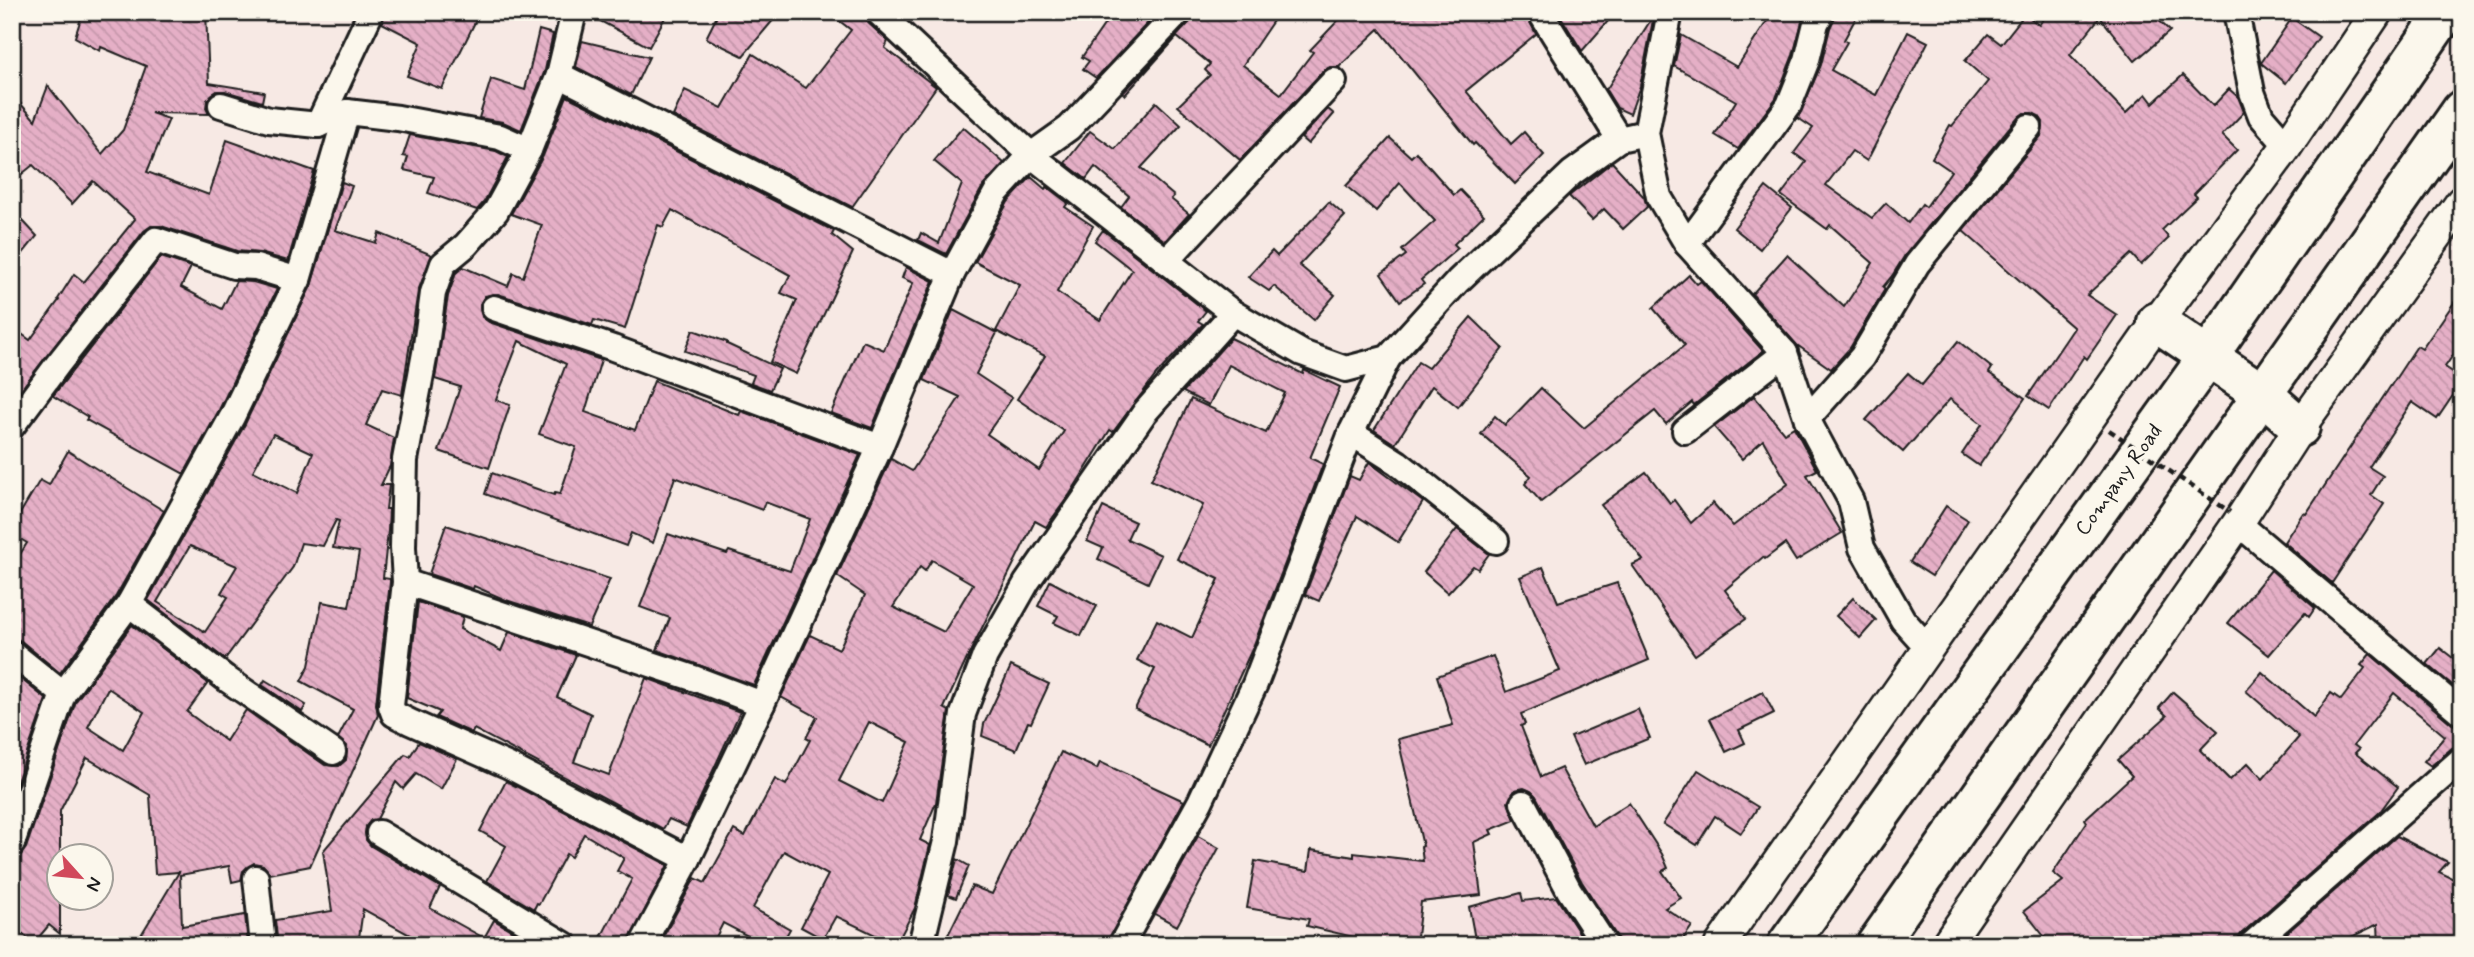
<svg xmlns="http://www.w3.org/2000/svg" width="2474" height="957" font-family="Mynerve,sans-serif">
<defs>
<pattern id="building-back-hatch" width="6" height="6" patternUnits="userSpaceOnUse" patternTransform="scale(1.75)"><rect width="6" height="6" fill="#e5afc6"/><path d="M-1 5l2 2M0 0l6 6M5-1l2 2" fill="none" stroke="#c496aa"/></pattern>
</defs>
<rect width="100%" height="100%" fill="#f7e9e4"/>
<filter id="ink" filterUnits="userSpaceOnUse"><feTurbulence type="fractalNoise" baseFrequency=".0143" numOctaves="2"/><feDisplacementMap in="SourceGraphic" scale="14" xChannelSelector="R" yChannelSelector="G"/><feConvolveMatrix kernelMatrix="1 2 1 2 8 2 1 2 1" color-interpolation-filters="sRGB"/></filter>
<g filter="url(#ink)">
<!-- building -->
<g fill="url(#building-back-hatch)" stroke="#1c1c1c" stroke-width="2" fill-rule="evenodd">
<polygon points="83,12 206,12 209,83 264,92 262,102 225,91 217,91 207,100 206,108 209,114 151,113 169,119 147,172 209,195 227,140 314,171 288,261 260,253 237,251 161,226 151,226 144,231 12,401 12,327 30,340 59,300 58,299 74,274 84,282 135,219 93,181 72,204 33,165 12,182 12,94 35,120 48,86 102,154 123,130 146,66 101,47 100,51 75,37"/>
<polygon points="386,12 480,12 442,89 407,76 421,43 382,23"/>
<polygon points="588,12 668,12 649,47 589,15"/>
<polygon points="719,12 780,12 743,56 706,38"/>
<polygon points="828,12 864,12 868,23 888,41 885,48 936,87 852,207 673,116 685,90 722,108 753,54 806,88 851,30"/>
<polygon points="1113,12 1158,12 1096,78 1083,69 1089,61 1082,57"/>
<polygon points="1193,12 1279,12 1243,65 1281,94 1313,52 1310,50 1346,12 1525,12 1536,34 1466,91 1511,144 1524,132 1544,155 1515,184 1475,143 1473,145 1379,29 1339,67 1330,67 1323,71 1240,160 1178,106 1210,75 1205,70 1210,64 1177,37 1125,95 1123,93 1190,22"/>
<polygon points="1558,12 1616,12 1582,51"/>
<polygon points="1773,12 1805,12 1793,55 1776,98 1738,149 1715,135 1736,101 1674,66 1681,35 1737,67"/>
<polygon points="1837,12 1859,12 1844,40 1847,42 1831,70 1876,95 1908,32 1928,42 1867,161 1852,151 1826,185 1872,218 1886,203 1908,223 1922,204 1926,207 1951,171 1932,158 1950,125 1952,126 1988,81 1965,61 1988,34 2001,44 2025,14 2039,25 2048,12 2150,12 2170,31 2135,61 2100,17 2070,55 2126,113 2146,94 2153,103 2183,75 2213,106 2229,89 2238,97 2244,112 2222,135 2237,150 2194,194 2197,197 2162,230 2169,238 2141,265 2131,254 2087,295 2117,315 2087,359 2084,356 2049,410 2028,396 2074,328 1963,231 2041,136 2043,122 2039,116 2032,113 2024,113 2017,118 1905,255 1892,276 1883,287 1885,289 1850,348 1831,369 1797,345 1752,294 1787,255 1844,307 1873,263 1830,225 1827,229 1781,195 1806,162 1794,153 1813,128 1798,118 1821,65 1830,28"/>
<polygon points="1654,15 1640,86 1630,114 1617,108 1606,90"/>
<polygon points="2292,18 2319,37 2286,83 2261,63"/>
<polygon points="539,30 553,34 545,70 521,130 503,122 479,118 491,79 525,90"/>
<polygon points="582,41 649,57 631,95 576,67"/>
<polygon points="567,96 834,231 832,235 853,252 796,374 770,362 797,300 781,293 790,275 672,210 663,227 658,225 625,329 594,320 592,325 498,294 485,296 480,304 482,317 489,322 601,360 585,412 635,430 654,381 739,415 741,411 860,455 754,685 657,650 670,618 640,607 668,534 727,554 729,551 790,571 810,519 765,502 762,510 675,477 653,543 631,533 626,546 485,494 492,473 554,495 555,493 560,494 576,447 539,434 566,364 519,341 496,400 510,405 489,468 439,451 460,387 435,379 448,296 456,273 463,267 508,286 513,273 523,277 542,225 511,214 543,156"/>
<polygon points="1156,102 1181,125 1141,168 1174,196 1171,199 1189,214 1165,241 1121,207 1129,196 1095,167 1086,179 1065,163 1090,131 1115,149"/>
<polygon points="1328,109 1334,114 1308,144 1301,138"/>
<polygon points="963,127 1004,163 983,186 946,254 918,240 921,233 939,243 962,184 934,161"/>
<polygon points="410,135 496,151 508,157 484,202 477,210 428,193 434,177 404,170 408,157 403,156"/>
<polygon points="1390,138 1411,157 1416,152 1454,195 1460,190 1484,215 1454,244 1458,248 1421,280 1424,284 1400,301 1381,274 1406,255 1402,250 1435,221 1400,183 1376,211 1346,186"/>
<polygon points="1612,162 1644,197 1647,207 1623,229 1604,209 1592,220 1569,196"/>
<path d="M 1031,177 L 1045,189 L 1047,187 L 1068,203 L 1065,207 L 1093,226 L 1057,292 L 1100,320 L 1132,270 L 1095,241 L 1103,230 L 1206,311 L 1198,321 L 1203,324 L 1156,375 L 1113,432 L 1110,430 L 1070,494 L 1046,527 L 1035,521 L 972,648 L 944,708 L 949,711 L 936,803 L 920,840 L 930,845 L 915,908 L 896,945 L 836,916 L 823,939 L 801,927 L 828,875 L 784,851 L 753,908 L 790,929 L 781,945 L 765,945 L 723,923 L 712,945 L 671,945 L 662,939 L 695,878 L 705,883 L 734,830 L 745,836 L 775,779 L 786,785 L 810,740 L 806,738 L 817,717 L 781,697 L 810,635 L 839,649 L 865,595 L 837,576 L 891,459 L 912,471 L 960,397 L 924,380 L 953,310 L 997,333 L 976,374 L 1012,398 L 987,434 L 1039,470 L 1064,431 L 1017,399 L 1045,356 L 996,331 L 1020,285 L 975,262 L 1008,202 ZM 932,560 L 973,584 L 944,632 L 893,607 L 920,567 L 925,571 ZM 869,722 L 909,742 L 882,803 L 839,781 Z"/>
<path d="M 342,182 L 352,186 L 335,230 L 376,243 L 379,233 L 432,255 L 418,291 L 402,395 L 382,389 L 366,425 L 394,438 L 390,466 L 381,485 L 389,485 L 386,509 L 389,509 L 388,531 L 383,578 L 390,579 L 390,582 L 376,704 L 378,715 L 310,866 L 270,874 L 263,865 L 254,863 L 243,871 L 241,880 L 232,882 L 229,866 L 180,875 L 182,926 L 245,915 L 248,945 L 135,945 L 179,872 L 155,874 L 150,795 L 87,758 L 60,811 L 60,934 L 49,925 L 34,943 L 12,925 L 12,858 L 21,855 L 26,848 L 76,701 L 132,625 L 208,683 L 187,712 L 226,741 L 246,710 L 325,765 L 339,766 L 346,760 L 347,746 L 338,738 L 353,709 L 301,681 L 309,666 L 322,602 L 349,607 L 359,552 L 333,548 L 339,521 L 336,520 L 323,546 L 301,543 L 293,567 L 225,659 L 148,600 L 245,424 L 311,286 ZM 273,434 L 313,453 L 297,493 L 253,471 ZM 190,546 L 237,566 L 221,593 L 228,597 L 205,632 L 157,602 ZM 108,688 L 144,712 L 123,750 L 88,727 Z"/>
<polygon points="1766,187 1792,208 1760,249 1734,228"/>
<polygon points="1329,202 1345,216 1299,265 1335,295 1314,320 1274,286 1269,291 1248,277 1272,251 1277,256"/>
<polygon points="12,209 37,236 12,267"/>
<polygon points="161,257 191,267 181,287 222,309 236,281 253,282 277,289 219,410 184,474 86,420 88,417 53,396"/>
<polygon points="906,267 933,281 872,428 831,413 863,341 884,350 913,283 902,278"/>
<polygon points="1689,275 1697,284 1701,281 1763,351 1694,405 1692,402 1666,424 1655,411 1541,502 1525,484 1531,476 1481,434 1495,416 1505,425 1541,388 1584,428 1685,345 1653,308"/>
<polygon points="2462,291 2462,342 2445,367 2462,378 2462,382 2437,419 2412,402 2369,467 2383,476 2371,495 2384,504 2332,583 2284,542 2303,513 2306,514 2417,346 2422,349"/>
<polygon points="1471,317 1503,348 1458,407 1432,386 1395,444 1374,430 1418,362 1428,368"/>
<polygon points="693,330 727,342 727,344 780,369 770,390 751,383 754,375 685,351"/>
<polygon points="1231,338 1303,374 1304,370 1340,387 1310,458 1323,464 1253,647 1208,745 1135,709 1155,669 1137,660 1157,620 1192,638 1219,579 1177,559 1203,505 1151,480 1191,399 1266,433 1285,393 1229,365 1209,405 1183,392"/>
<polygon points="1958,341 1992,368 1989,373 2025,398 1979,466 1962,454 1982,424 1950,399 1903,452 1866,420 1908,373 1922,385"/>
<polygon points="1754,396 1784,433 1794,427 1817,470 1807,475 1842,533 1796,561 1785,544 1765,559 1763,557 1725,590 1746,619 1695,655 1632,565 1643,560 1601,505 1646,472 1670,503 1674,500 1691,523 1713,503 1733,526 1788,484 1763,440 1742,459 1714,427"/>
<polygon points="68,451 164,511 116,596 60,673 21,641 12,638 12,567 27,543 12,534 12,527 40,480 49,485"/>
<polygon points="1369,462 1423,502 1398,542 1357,516 1319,601 1305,595 1350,476 1359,480"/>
<polygon points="1946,506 1968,520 1932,576 1910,562"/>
<polygon points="1103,507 1135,522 1127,539 1161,555 1148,583 1098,559 1103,548 1087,541"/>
<polygon points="446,525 610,579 589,627 506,600 474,586 473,589 429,574"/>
<polygon points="1457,529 1489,554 1478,569 1473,566 1448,593 1424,572"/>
<polygon points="1543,567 1558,602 1617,583 1649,660 1521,714 1525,724 1521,726 1541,777 1561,768 1593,826 1629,803 1662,854 1668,868 1662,871 1681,898 1665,908 1692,926 1679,945 1620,945 1617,937 1582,882 1536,796 1531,791 1524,788 1515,790 1508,802 1515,820 1490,830 1492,834 1474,842 1481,895 1421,902 1416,945 1363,945 1362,939 1307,926 1309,919 1247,908 1255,861 1308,871 1311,850 1354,857 1354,853 1423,861 1421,847 1423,846 1398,739 1453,725 1437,676 1493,656 1506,692 1560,671 1520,577"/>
<polygon points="2271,570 2315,608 2309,617 2305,613 2269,655 2228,623"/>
<polygon points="1050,581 1097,606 1081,636 1054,623 1058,616 1038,606"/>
<polygon points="1853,598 1876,620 1860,638 1836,616"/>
<polygon points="418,602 463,617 460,629 501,651 509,632 576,655 557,697 591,714 574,762 609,775 646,678 740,712 687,827 669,819 663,829 474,729 472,733 436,717 440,712 407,698"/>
<polygon points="2440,648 2462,665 2462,693 2427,664"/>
<polygon points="2370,654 2452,724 2462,728 2462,745 2452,748 2431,766 2424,761 2445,736 2394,693 2354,745 2359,749 2355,753 2398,787 2379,813 2241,934 2234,945 2051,945 2024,911 2063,881 2053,873 2087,822 2085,819 2132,776 2118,760 2167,716 2159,708 2173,692 2218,731 2200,750 2230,780 2248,763 2263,779 2299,737 2246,691 2262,672 2314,717 2331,693 2341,700 2365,668 2361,665"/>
<polygon points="1011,666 1049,684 1031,723 1028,722 1016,750 982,736 984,724"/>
<polygon points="12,672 46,699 12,796"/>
<polygon points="265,680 306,705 302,712 262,685"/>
<polygon points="1763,692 1774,713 1739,730 1745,743 1726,752 1710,719"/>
<polygon points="1638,709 1650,738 1584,765 1571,737"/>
<polygon points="419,742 457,759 441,789 416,774 403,789 396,782 377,819 371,820 366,826 366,840 371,846 440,887 430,908 484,938 494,920 519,935 513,945 428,945 408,938 410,935 363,909 358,945 278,945 275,920 332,911 323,851 405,754 410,756"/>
<polygon points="1061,752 1097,769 1100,762 1184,801 1106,945 943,945 972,886 992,894"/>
<polygon points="1698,770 1758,807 1741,833 1715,816 1697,845 1663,824"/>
<polygon points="506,781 668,865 627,945 612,945 600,939 632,879 617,871 624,858 584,834 571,857 566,854 539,904 537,903 534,909 487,881 506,846 480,831"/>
<polygon points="1198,836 1219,848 1177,926 1155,914"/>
<polygon points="2397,836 2448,862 2439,872 2462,883 2462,937 2457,945 2379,945 2378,924 2335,945 2285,945 2281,938"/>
<polygon points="957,859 969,866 956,898 948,895"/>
<polygon points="1521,893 1523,901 1556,897 1587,945 1476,945 1469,907"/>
</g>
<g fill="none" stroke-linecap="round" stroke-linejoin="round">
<!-- minor casing -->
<g stroke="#1c1c1c" stroke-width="30">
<g id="minor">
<polyline points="574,12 559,75 529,150 496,211 466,245 443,264 433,293 425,353 405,460 403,547 405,582 391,706 394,714 410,722 507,765 688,859"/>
<polyline points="878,12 1031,155 1233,313 1302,353 1346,369 1388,358 1458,281 1572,173 1619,139 1646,133"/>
<polyline points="1540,12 1619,139"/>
<polyline points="1670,12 1646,133 1659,197 1687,244 1785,353 1807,419 1851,501 1862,548 1903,620 1928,648"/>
<polyline points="2236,12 2252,92 2261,116 2287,146"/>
<polyline points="559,75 952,274"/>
<polyline points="221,105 269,120 318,125 347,112 398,118 500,137 529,150"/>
<polyline points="318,125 371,12"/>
<polyline points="1687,244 1789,105 1807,60 1816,23 1822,12"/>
<polyline points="1166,261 1334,81"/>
<polyline points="494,308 613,348 880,447"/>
<polyline points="1807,419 1862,357 1917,264 2029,127"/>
<polyline points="12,426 58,364 156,240 234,266 256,267 298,280"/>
<polyline points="1685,431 1785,353"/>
<polyline points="1351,433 1398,463 1496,541"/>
<polyline points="2238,523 2462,713"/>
<polyline points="405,582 696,679 762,704"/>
<polyline points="129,604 228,680 333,752"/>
<polyline points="12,653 63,694"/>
<polyline points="1523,803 1569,890 1605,945"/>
<polyline points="379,833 565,945"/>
<polyline points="12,843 63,694 129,604 139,586 232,417 298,280 347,112"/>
<polyline points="256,878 263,945"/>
<polyline points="642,945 688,859 762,704 880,447 952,274 996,193 1031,155 1069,128 1179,12"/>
<polyline points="921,945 946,841 963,714 985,656 1027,582 1145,412 1233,313"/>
<polyline points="1121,945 1200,802 1255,684 1351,433 1388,358"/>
<polyline points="2251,945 2462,759"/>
</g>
</g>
<!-- tertiary casing -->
<g stroke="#1c1c1c" stroke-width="35">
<g id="tertiary">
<polyline points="1720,945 2157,322 2287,146 2377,12"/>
<polyline points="1946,945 2238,523 2300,427 2462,201"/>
</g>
</g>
<!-- trunk casing -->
<g stroke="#1c1c1c" stroke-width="44">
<g id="trunk">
<polyline points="2157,322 2263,394 2300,427"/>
<polyline points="1787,945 2209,355 2446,12"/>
<polyline points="1876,945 2462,110"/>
</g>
</g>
<!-- minor -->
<use href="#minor" stroke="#fbf7ec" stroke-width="24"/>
<!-- tertiary -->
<use href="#tertiary" stroke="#fbf7ec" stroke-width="30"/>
<!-- trunk -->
<use href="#trunk" stroke="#fbf7ec" stroke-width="38"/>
<!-- path-bridge -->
<polyline stroke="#1c1c1c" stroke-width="4.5" stroke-dasharray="7 5" stroke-linecap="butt" points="2109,430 2230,512"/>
</g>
</g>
<g text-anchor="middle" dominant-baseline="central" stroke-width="7" stroke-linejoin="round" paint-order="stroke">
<!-- street labels -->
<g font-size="21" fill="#1c1c1c" stroke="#fbf7ec">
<text transform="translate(2119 480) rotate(-54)">Company Road</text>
</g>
</g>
<!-- margin -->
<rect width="2474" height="957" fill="none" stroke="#fbf7ec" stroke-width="42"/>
<rect x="21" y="21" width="2432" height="915" fill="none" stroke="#1c1c1c" stroke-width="2.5" filter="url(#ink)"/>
<!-- north arrow -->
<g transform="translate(80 877) rotate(117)"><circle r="33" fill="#fbf7ec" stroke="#a29f99" stroke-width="2"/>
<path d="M0-5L12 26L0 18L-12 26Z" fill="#d1495b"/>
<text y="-10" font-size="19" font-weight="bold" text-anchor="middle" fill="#1c1c1c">N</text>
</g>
</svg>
